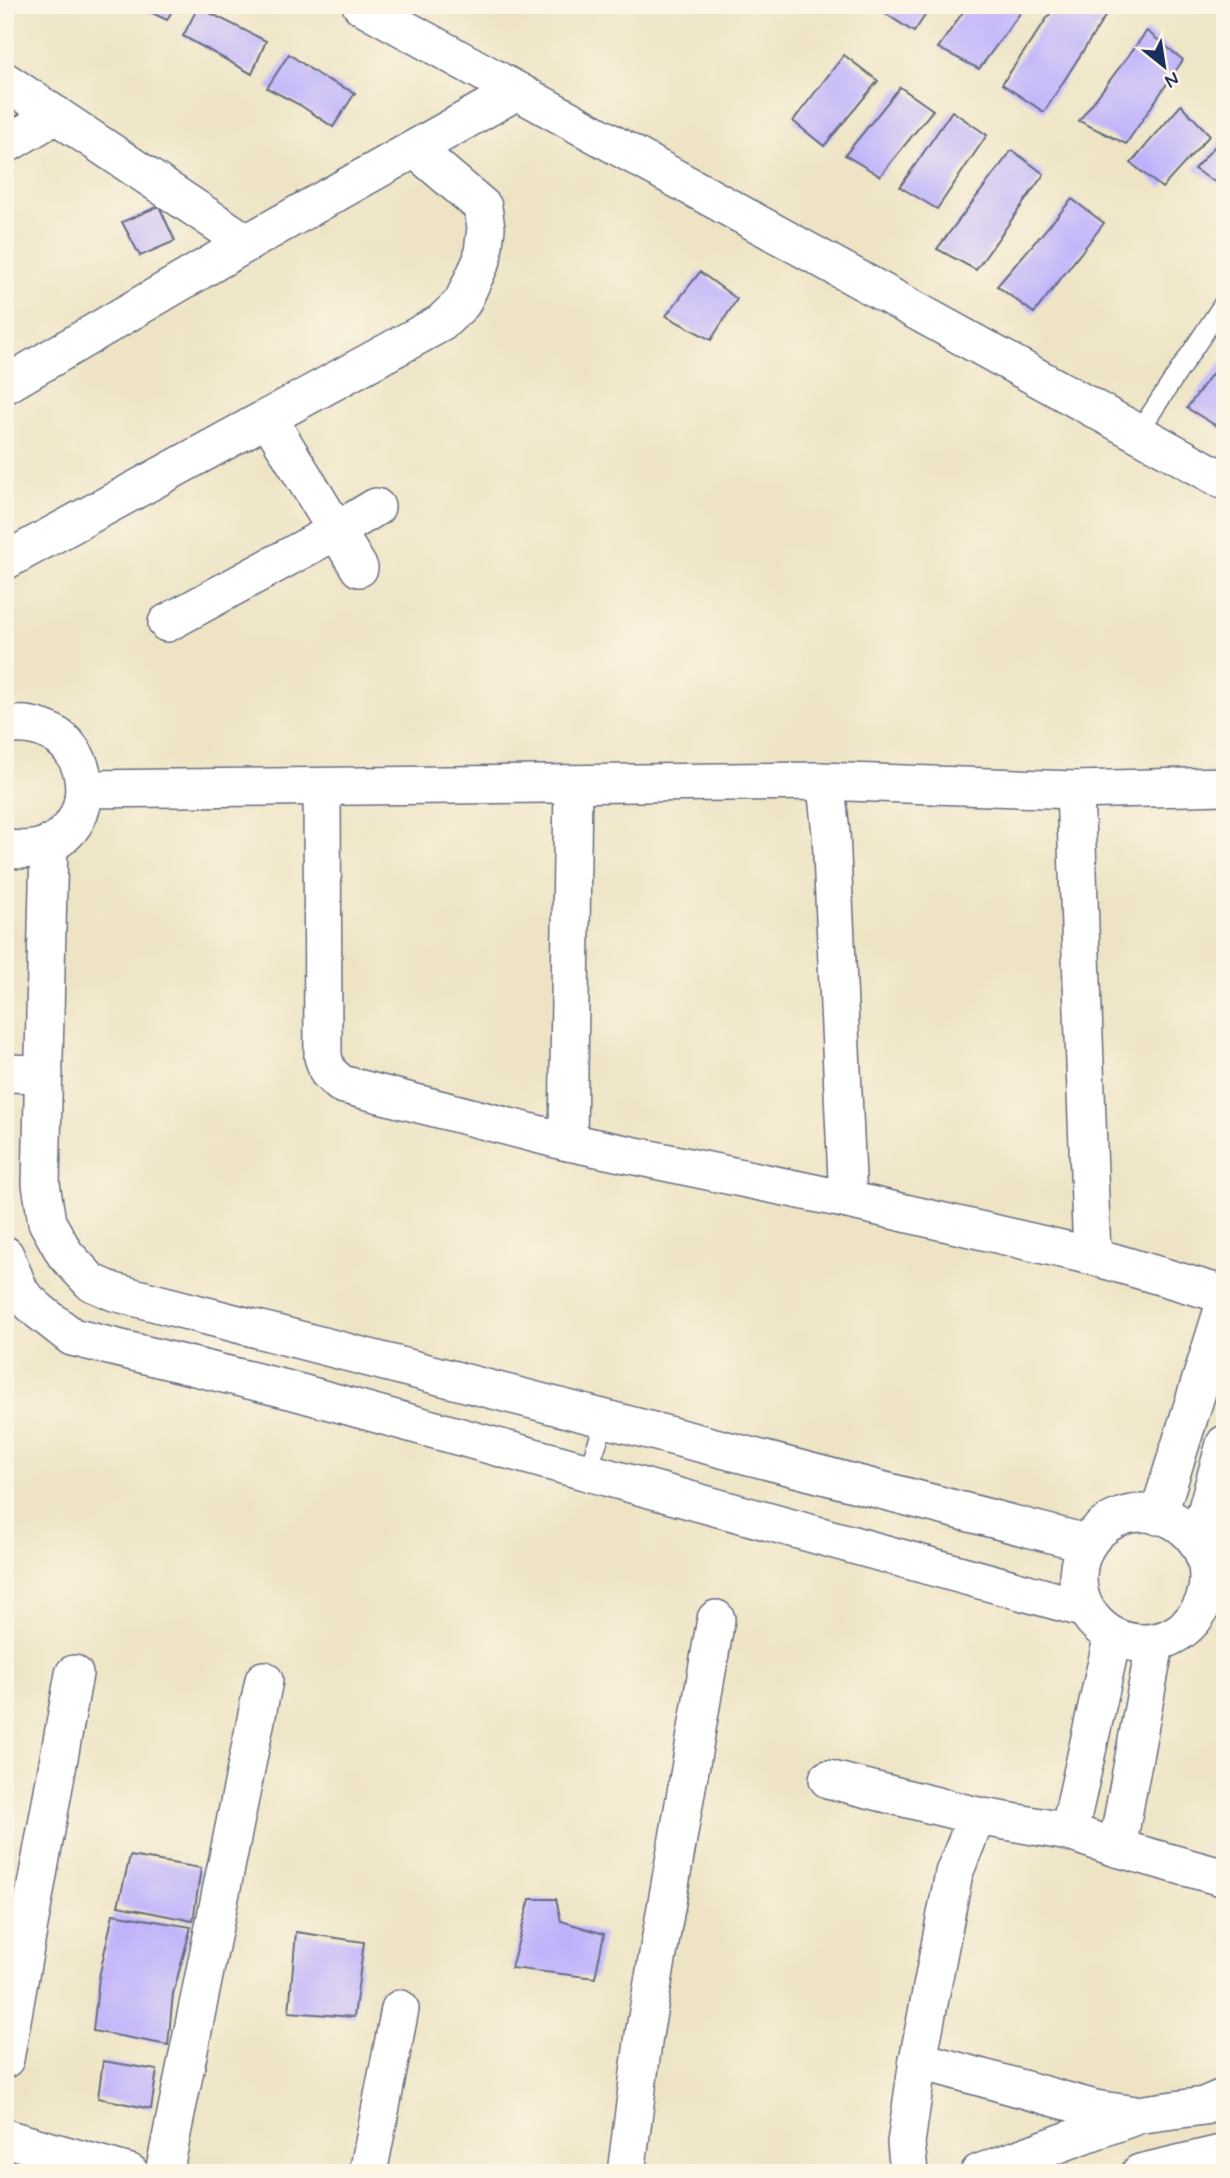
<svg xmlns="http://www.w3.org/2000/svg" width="1230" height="2178" font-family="Mynerve,sans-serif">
<rect width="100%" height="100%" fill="#fcf5e5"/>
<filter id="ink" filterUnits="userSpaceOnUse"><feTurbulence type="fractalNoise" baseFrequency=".0143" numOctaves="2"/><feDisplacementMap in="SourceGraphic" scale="14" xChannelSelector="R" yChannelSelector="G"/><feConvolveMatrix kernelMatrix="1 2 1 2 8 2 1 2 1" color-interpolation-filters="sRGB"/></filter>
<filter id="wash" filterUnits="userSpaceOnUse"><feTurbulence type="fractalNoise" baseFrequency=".00686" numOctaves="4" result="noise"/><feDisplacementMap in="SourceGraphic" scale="28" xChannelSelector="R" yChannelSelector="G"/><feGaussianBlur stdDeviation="1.57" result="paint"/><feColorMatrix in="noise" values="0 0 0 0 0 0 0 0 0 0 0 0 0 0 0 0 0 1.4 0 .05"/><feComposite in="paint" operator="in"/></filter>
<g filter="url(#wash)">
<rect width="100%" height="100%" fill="#eee4c5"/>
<g id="blocks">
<!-- building -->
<g fill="#bdb1fc">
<polygon points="5,5 15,5 5,19"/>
<polygon points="135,5 175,5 167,20"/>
<polygon points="880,5 932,5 914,32 877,8"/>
<polygon points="968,5 1026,5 979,69 938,48"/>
<polygon points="1056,5 1108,5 1111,7 1044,112 1002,84"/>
<polygon points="198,7 266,41 252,74 183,36"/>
<polygon points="1147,31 1183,60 1126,144 1079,121"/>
<polygon points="289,54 320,76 355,93 333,127 300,105 267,88"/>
<polygon points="844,55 878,81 824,146 793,121"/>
<polygon points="900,87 933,110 880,176 845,155"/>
<polygon points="1181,105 1210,135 1162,188 1131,163"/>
<polygon points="952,111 987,135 937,209 900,187"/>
<polygon points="1225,135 1225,188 1194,169"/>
<polygon points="1012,150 1044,174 976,270 937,249"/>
<polygon points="1072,199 1104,223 1034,313 997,286"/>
<polygon points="159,206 175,241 140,256 122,222"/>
<polygon points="700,272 737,299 711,340 666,316"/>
<polygon points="1225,356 1225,431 1187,408"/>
<polygon points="130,1856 201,1868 193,1921 118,1906"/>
<polygon points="530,1899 556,1899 561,1921 604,1934 595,1978 511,1968"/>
<polygon points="113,1914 191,1927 173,1994 168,2045 93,2031 99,1977"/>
<polygon points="296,1932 364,1942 354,2017 289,2012"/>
<polygon points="103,2061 157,2070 151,2109 98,2098"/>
</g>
</g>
</g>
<g filter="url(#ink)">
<use href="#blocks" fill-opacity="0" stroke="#656e82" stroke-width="2"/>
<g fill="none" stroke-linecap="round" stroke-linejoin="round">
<!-- lane casing -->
<g stroke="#656e82" stroke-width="21">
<g id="lane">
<polyline points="1138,433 1225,301"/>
<polyline points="587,1472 606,1419"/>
</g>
</g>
<!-- street casing -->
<g stroke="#656e82" stroke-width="40">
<g id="street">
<polyline points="361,5 1225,481"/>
<polyline points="5,81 247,243"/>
<polyline points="5,145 56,115"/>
<polyline points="5,385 247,243 517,91"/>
<polyline points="268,418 359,568"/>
<polyline points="5,561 441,323 462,303 482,260 486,228 483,207 415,149"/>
<polyline points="167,623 336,531 376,507"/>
<path d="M 5,727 C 17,723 31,725 43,729 C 94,747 99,822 48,845 C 34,851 20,850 5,849"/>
<polyline points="819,781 1075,790 1225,786"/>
<polyline points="322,787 323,1057 328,1072 341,1084 568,1142 848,1200"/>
<polyline points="85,789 819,781 827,795 831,833 848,1200 1092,1256 1225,1295"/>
<polyline points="1075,790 1092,1256"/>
<polyline points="49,844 41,1184 47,1222 65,1254 91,1282 114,1292 1086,1543"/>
<polyline points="5,1073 44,1074"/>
<polyline points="568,1142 573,784"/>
<polyline points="5,1255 21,1294 39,1311 72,1337 290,1390 1082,1608"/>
<circle cx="1143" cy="1578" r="65"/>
<polyline points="1158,1516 1225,1303"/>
<polyline points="1198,1541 1225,1444"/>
<polyline points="828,1779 977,1816"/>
<polyline points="1069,1832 1112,1639"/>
<polyline points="1117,1848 1155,1644"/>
<polyline points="1225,1878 1117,1848 1069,1832 977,1816 954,1873 918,2060 1095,2109 1136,2115 1204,2106 1225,2097"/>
<polyline points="5,2059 74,1674"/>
<polyline points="5,2138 130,2173"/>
<polyline points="164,2173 264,1680"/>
<polyline points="368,2173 400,2009"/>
<polyline points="626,2173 644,2035 716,1619"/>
<polyline points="909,2173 906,2143 918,2060"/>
<polyline points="979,2173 1135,2116"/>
<polyline points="1140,2173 1225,2153"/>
</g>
</g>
<!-- lane -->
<use href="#lane" stroke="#fff" stroke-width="18"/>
<!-- street -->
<use href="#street" stroke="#fff" stroke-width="37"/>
</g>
</g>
<!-- margin -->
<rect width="1230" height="2178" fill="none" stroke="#fcf5e5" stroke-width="28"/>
<!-- north arrow -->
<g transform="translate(1164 66) rotate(150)" stroke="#fcf5e5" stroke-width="5" paint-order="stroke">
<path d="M0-5L12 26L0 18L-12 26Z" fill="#1b2f5e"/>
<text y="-10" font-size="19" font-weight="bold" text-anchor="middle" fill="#1b2f5e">N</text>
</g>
</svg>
